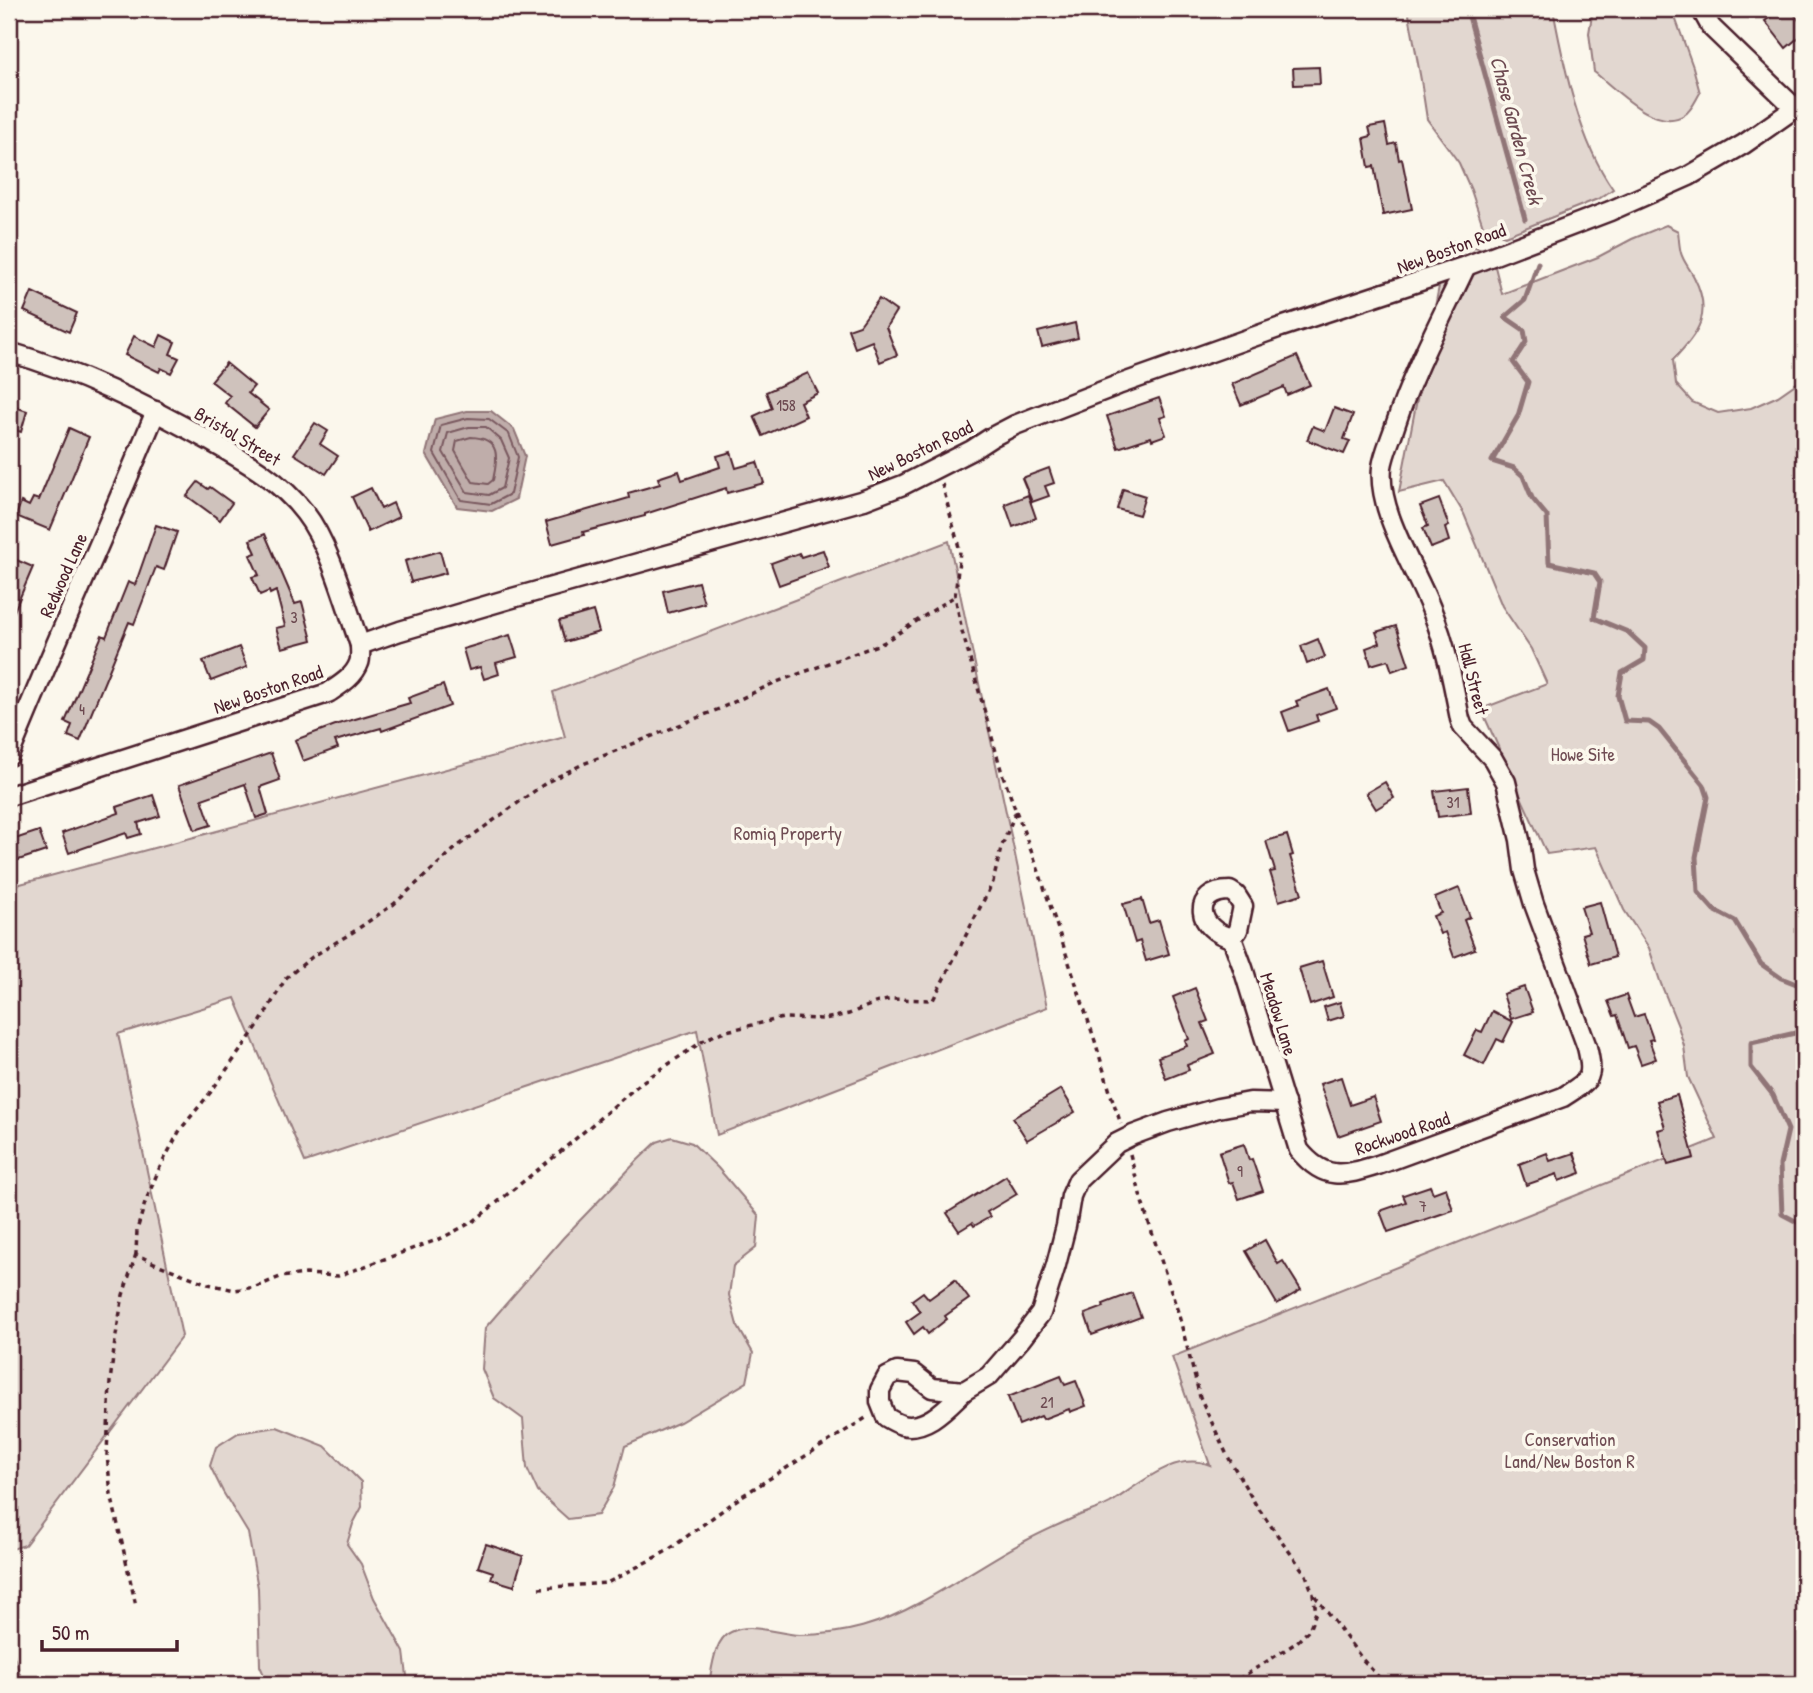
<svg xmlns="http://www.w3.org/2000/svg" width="1813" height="1693" font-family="'Patrick Hand',sans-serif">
<rect width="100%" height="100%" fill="#fbf7ec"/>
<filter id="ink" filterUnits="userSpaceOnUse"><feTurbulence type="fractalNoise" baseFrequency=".0143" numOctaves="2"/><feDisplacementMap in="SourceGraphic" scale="14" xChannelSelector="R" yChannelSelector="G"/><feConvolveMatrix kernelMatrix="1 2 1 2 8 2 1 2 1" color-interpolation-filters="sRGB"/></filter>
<g filter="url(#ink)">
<!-- green -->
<g fill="#e2d7d0" stroke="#967b7e" stroke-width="2">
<path d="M 1408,9 L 1553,9 C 1564,67 1579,141 1613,189 L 1600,198 L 1505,236 L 1484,229 L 1471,190 L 1459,163 L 1427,119 L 1421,80 Z"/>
<path d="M 1593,9 L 1672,9 L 1693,67 L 1700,93 C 1695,101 1692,110 1684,115 C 1655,133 1615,88 1594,72 L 1589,33 Z"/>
<path d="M 1666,225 L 1678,231 C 1679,238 1679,246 1681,253 C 1683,261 1690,269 1694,277 C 1713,314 1699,332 1673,360 L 1676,384 L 1692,402 L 1718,413 L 1751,408 L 1778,396 L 1804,378 L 1804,1684 L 709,1684 C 712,1669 714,1639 731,1632 C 751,1622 778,1634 799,1635 C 845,1635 881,1624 921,1602 C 957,1583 990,1559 1027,1540 C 1044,1531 1062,1523 1080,1515 C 1090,1511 1101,1508 1110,1503 C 1138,1486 1175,1450 1210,1465 L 1172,1357 L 1717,1139 L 1688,1077 L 1684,1046 L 1678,1026 L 1661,984 L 1649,948 L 1624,910 L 1596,847 L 1547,854 L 1481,709 L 1547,684 L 1531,649 L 1502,606 L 1464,514 L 1444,481 L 1399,492 L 1448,240 L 1491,251 L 1502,294 L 1598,257 L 1632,239 Z"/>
<polygon points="949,541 1047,1007 717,1135 697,1030 305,1162 235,998 118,1034 182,1336 25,1545 9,1550 9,887 565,737 553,692"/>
<polygon points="672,1137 692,1143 718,1168 759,1216 756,1248 733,1266 729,1295 737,1325 753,1353 747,1382 680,1422 625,1446 614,1487 598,1515 568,1519 538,1492 527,1468 523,1419 494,1398 482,1369 485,1328 563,1238 638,1160 657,1142"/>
<polygon points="277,1427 325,1446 361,1482 362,1507 353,1524 347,1544 361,1564 374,1598 404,1652 408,1684 268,1684 260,1666 258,1588 248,1533 223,1492 210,1466 216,1447 238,1433"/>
<polygon points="9,1645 12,1650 23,1684 9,1684"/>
</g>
<!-- water -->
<polygon fill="#bfadaa" stroke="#907477" stroke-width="2" points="467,411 491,411 514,429 525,456 516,499 492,511 457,507 426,454 435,419"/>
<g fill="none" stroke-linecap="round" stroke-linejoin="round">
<!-- shore -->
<g stroke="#79585e" stroke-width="2">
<polygon points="468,418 489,419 509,434 518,457 510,494 491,504 461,500 434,453 441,425"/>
<polygon points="469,427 486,427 501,440 509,458 502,488 489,495 467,492 443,452 448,433"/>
<path d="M 471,437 C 501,438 498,458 493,480 L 488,484 L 473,482 L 455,451 L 457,441 Z"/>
</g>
<!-- stream -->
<g stroke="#907477" stroke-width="5">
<polyline points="1467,9 1525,219"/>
<polyline points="1538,263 1525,300 1505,317 1524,330 1526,342 1513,362 1528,382 1518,416 1492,461 1514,468 1523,476 1532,498 1547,516 1549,563 1594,573 1600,582 1594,618 1628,632 1645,648 1644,660 1622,673 1618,696 1625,721 1649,722 1659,729 1704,785 1708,797 1696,857 1698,892 1714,910 1735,921 1761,964 1781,978 1804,987"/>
<polyline points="1804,1031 1751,1043 1751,1067 1773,1095 1788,1130 1780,1165 1782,1214 1803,1225 1804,1224"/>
</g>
</g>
<!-- building -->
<g fill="#cfc2bc" stroke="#4a1f2b" stroke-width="2">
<polygon points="1781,9 1790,9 1804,27 1804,33 1786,48 1765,21"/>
<polygon points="1319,67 1320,84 1294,85 1293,68"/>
<polygon points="1385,124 1389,145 1396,143 1399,160 1402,159 1412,209 1383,215 1374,166 1369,167 1364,138 1371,136 1369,127"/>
<polygon points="32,292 77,313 69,332 24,311"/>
<polygon points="879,299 896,311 886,327 897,355 880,362 872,341 855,348 848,329 860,325"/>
<polygon points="1075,323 1078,338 1042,347 1038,332"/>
<polygon points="161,335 175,342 170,354 179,358 171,373 161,368 159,372 125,355 134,336 156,347"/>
<polygon points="1297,356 1310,385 1287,395 1284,387 1241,405 1232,384"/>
<polygon points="226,363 254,386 248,393 269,410 255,427 225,403 230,396 211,381"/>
<polygon points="808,373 818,393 800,402 806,416 763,436 754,416 772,408 766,392"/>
<polygon points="1159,398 1166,416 1160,418 1166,435 1152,440 1151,437 1118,448 1107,416"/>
<polygon points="9,405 27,411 21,432 9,428"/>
<polygon points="1334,408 1353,415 1344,439 1350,441 1344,454 1307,440 1313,426 1325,431"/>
<polygon points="315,423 328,431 320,444 338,456 326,474 294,454"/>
<polygon points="69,428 89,437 50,530 16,516 21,502 29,506 33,498 39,500"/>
<polygon points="731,452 736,468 757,462 764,483 727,493 726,488 645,514 645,516 583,532 584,535 552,544 546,522 629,498 628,493 660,484 658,478 679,471 682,480 720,467 717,456"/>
<polygon points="1049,468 1054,483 1045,486 1049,496 1032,502 1022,478"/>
<polygon points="198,482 208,489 210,487 232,503 220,520 187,496"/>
<polygon points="371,488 381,509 393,503 399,517 368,532 352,497"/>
<polygon points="1123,489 1145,496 1139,515 1117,509"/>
<polygon points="1028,495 1036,518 1013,527 1005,504"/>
<polygon points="1439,499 1449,526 1445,528 1449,541 1431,548 1423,528 1428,526 1420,506"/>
<polygon points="156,525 177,532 164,570 156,567 134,624 129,622 80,741 68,736 72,725 65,722 102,635 106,637 128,582 135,585"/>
<polygon points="265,534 295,604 302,602 312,640 282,648 276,628 285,626 276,591 270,594 269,591 260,595 252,577 259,575 250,555 256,553 250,540"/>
<polygon points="823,550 829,567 779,585 771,563 799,553 801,557"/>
<polygon points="440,551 446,573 411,582 405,561"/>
<polygon points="14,559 33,567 9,623 9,570"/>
<polygon points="698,582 704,603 668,613 663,591"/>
<polygon points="593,611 599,632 565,642 559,621"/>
<polygon points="1396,626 1409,665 1392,671 1388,660 1371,665 1366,648 1380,643 1376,632"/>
<polygon points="510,635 517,657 496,663 499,674 484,679 480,667 469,670 463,649"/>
<polygon points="1318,639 1325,657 1307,664 1301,646"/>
<polygon points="239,647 247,667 211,681 203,661"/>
<polygon points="443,685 450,706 382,731 381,728 335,741 338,748 303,761 295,740 338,724 410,703 408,698"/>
<polygon points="1329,689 1336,708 1316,715 1318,721 1289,731 1282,712 1298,706 1296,701"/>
<polygon points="271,753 280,780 260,787 268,814 256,818 245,784 202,799 211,825 195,830 179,785"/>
<polygon points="1385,782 1394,798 1376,809 1366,793"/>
<polygon points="1468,787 1471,813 1438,817 1434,791"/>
<polygon points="153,795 160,816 138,823 141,834 128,838 126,833 69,853 62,833 119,813 117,807"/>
<polygon points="39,831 46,851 9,863 9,841"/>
<polygon points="1287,835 1293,855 1290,856 1302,894 1279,901 1270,872 1275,871 1266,841"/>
<polygon points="1459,888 1470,917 1464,920 1475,949 1454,957 1445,932 1440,934 1433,916 1441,913 1435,898"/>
<polygon points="1142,899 1149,923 1159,920 1169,954 1146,961 1140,941 1135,943 1123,904"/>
<polygon points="1600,902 1615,957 1591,964 1582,934 1589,932 1581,907"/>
<polygon points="1322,961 1333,997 1310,1005 1299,968"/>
<polygon points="1524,987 1533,1012 1511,1019 1503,994"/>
<polygon points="1195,988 1208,1021 1202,1023 1215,1054 1187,1065 1189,1070 1166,1079 1158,1057 1187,1046 1185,1041 1189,1039 1173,997"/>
<polygon points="1626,995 1634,1017 1644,1014 1653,1039 1649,1040 1656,1059 1641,1064 1634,1046 1628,1048 1617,1015 1614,1016 1608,1001"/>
<polygon points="1340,1002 1344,1016 1328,1021 1324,1007"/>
<polygon points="1492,1011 1513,1022 1503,1042 1497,1039 1484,1065 1464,1055 1477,1030 1482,1032"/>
<polygon points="1341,1077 1350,1105 1373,1097 1381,1121 1338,1136 1320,1084"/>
<polygon points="1061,1089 1075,1112 1027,1140 1013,1118"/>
<polygon points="1677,1095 1694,1158 1668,1165 1658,1130 1665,1128 1657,1101"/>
<polygon points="1244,1144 1249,1160 1252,1159 1263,1191 1239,1199 1233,1182 1229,1183 1219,1152"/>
<polygon points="1547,1153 1550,1161 1574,1153 1581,1173 1559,1181 1557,1174 1526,1185 1519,1164"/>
<polygon points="1006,1176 1017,1194 987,1212 990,1217 974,1226 972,1223 959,1231 947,1213"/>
<polygon points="1430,1186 1433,1193 1446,1188 1453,1210 1388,1232 1380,1211 1406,1202 1403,1195"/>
<polygon points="1265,1240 1278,1264 1283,1261 1301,1290 1277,1304 1246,1251"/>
<polygon points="955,1280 969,1299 945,1316 947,1319 928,1334 923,1327 914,1334 906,1322 920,1312 912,1300 923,1292 929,1299"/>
<polygon points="1132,1293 1141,1317 1092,1335 1085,1314 1104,1307 1103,1304"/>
<polygon points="1061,1376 1065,1385 1076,1381 1086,1406 1070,1412 1069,1409 1043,1419 1041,1416 1019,1425 1008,1397"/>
<polygon points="486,1544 523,1556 514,1586 491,1579 493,1572 478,1567"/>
</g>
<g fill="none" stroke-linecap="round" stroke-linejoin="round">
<!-- street casing -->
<g stroke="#4a1f2b" stroke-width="23">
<g id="street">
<polyline points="1701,9 1711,27 1796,109"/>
<path d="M 9,352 C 79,372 144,404 208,440 C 243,460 280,480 305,513 C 330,545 346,606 360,645"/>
<path d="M 9,756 C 56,640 108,527 156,411"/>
<path d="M 9,796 L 328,693 C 340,685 354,677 359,663 C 361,658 360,650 360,645 L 400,631 L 509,599 L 864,500 L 903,485 L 972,450 L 992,437 L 1015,425 L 1118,385 L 1281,327 L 1466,266 L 1610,211 L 1689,176 L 1744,144 L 1804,102"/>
<path d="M 1232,938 C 1196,930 1191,891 1230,891 L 1236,895 L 1243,906 L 1238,930 L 1232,938 L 1243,968 L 1299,1150 C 1324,1181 1343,1176 1378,1165 L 1563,1097 C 1589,1080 1595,1080 1587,1047 L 1534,904 L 1524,870 L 1520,840 L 1506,782 L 1493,759 L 1463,727 L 1460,719 C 1453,683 1446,645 1432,611 C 1416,569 1377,512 1382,467 C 1384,453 1391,439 1395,426 C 1413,371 1441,319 1466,266"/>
<path d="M 964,1391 C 948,1406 927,1431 902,1425 C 896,1423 891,1420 886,1417 L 880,1402 L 880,1390 L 887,1377 L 897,1372 L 914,1374 L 932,1388 L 964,1391 L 989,1376 L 1021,1339 L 1041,1313 L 1056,1265 L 1066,1226 L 1071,1196 L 1078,1180 L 1117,1143 L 1133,1135 L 1168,1122 L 1218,1108 L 1250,1102 L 1285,1103"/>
</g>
</g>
<!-- path -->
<g stroke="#4a1f2b" stroke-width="3.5" stroke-dasharray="5 5" stroke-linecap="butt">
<polyline points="942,484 960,551 955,596 962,631 1002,773 1016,811 1001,848 993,882 933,1000 892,999 875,1003 849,1014 824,1019 783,1018 722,1032 706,1039 642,1082 560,1152 474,1221 442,1238 338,1276 306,1274 280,1277 256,1287 235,1290 208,1284 154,1263 136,1254 137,1230 145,1203 159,1169 180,1130 210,1093 235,1058 261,1021 286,978 312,957 353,932 394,904 458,846 547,782 583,764 719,709 774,683 883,643 955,596"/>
<polyline points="1016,811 1038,869 1095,1041 1111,1095 1121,1124"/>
<polyline points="1130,1154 1142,1202 1178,1312 1200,1397 1227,1455 1256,1505 1306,1575 1313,1594 1316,1612 1309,1630 1296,1643 1231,1684"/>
<polyline points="136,1254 123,1295 115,1341 110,1382 107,1455 111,1494 136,1606"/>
<polyline points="539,1588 607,1583 667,1551 742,1496 869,1416"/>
<polyline points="1315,1596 1363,1660 1385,1684"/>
</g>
<!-- street -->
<use href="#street" stroke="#fbf7ec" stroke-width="18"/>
</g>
</g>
<g text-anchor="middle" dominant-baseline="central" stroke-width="7" stroke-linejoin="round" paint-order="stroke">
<!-- number labels -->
<g font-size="16" fill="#6b484f">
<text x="786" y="405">158</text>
<text x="294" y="617">3</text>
<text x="82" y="709">4</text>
<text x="1453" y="802">31</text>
<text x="1240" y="1171">9</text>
<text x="1423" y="1206">7</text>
<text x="1047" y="1402">21</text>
</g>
<!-- street labels -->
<g font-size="19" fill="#4a1f2b" stroke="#fbf7ec">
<text transform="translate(1451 248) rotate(-20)">New Boston Road</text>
<text transform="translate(238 436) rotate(31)">Bristol Street</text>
<text transform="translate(920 450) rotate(-26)">New Boston Road</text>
<text transform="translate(63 575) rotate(-66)">Redwood Lane</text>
<text transform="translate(1474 679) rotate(76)">Hall Street</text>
<text transform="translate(268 689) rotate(-19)">New Boston Road</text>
<text transform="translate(1279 1014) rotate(73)">Meadow Lane</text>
<text transform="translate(1402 1133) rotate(-19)">Rockwood Road</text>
</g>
<!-- park labels -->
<g font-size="19" fill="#704d54" stroke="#fbf7ec">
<text x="1583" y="754">Howe Site</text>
<text x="788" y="833">Romiq Property</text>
<text x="1570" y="1439">Conservation<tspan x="1570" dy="22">Land/New Boston R</tspan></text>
</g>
<!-- water labels -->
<g font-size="21" font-style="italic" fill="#6d4a51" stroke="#fbf7ec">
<text transform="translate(1517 130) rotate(75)">Chase Garden Creek</text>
</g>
</g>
<!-- margin -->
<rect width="1813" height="1693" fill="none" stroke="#fbf7ec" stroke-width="35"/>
<rect x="18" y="18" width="1778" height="1658" fill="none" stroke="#4a1f2b" stroke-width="2.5" filter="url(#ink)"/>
<!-- scale -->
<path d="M42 1640v10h135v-10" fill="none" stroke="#4a1f2b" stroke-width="3.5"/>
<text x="52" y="1640" font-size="21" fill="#4a1f2b" stroke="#fbf7ec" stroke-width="5" paint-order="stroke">50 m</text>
</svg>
